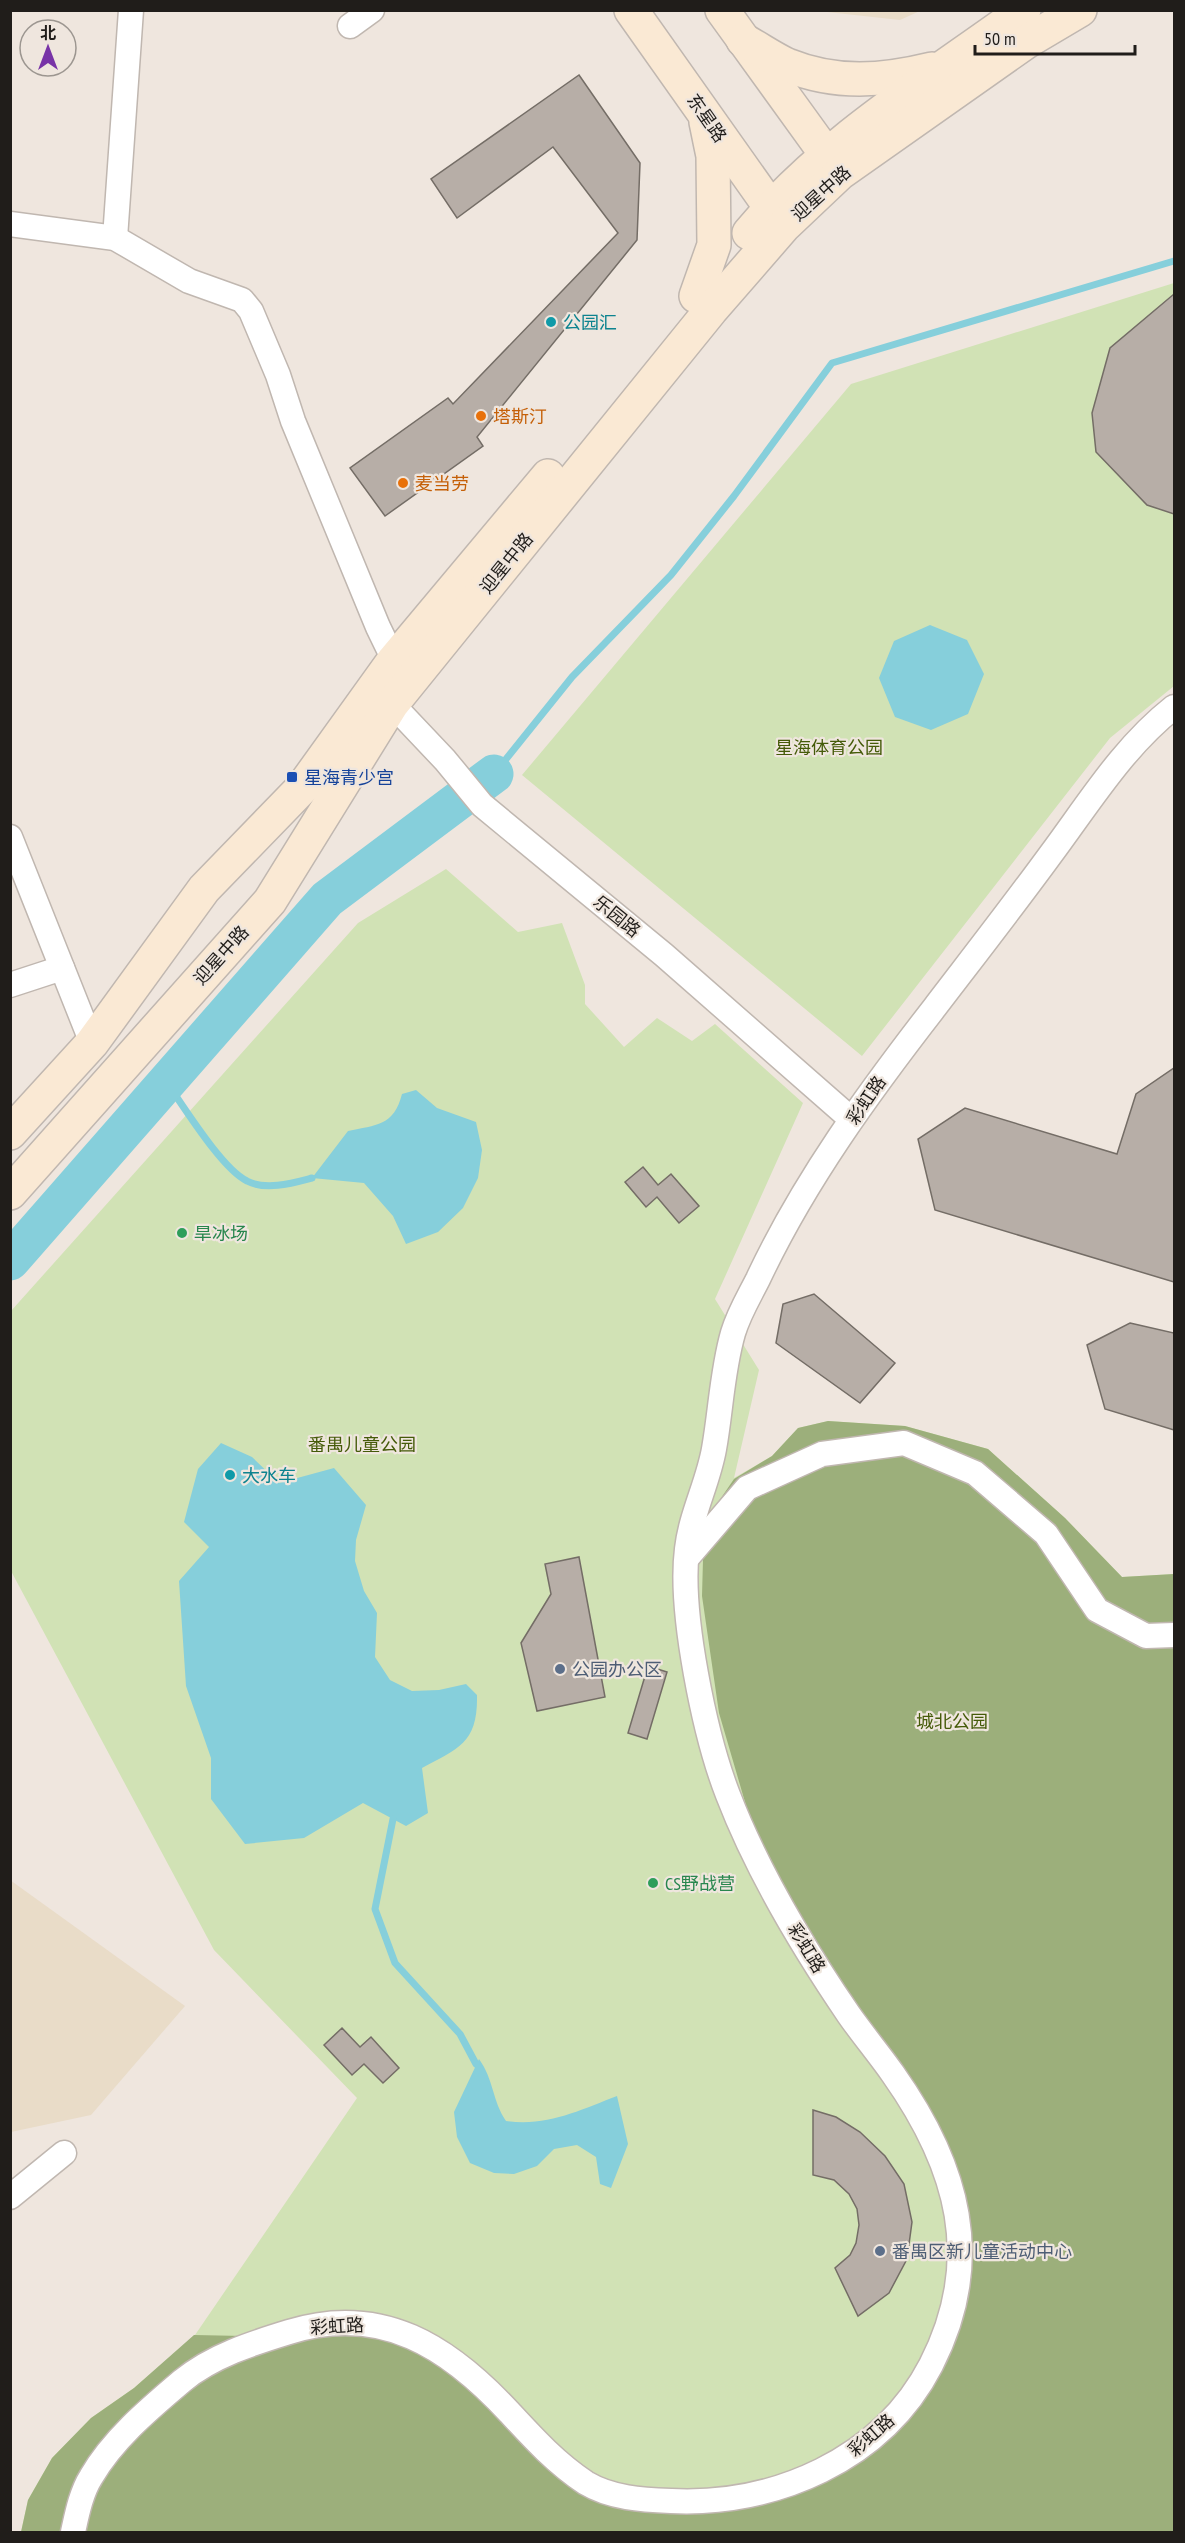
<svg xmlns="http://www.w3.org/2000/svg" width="1185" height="2543" font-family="'PT Sans Narrow','Noto Sans SC',sans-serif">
<rect width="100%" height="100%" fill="#efe6de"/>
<!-- industrial -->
<g fill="#e9dcc8">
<polygon points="818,11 920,10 920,11 900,20"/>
<polygon points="10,1880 185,2006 91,2115 11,2132"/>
</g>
<!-- green -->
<g fill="#d1e2b5">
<polygon points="1174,283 1174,686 1110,738 862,1056 522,775 851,384"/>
<polygon points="446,869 518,932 562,923 585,985 585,1004 624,1047 657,1018 692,1041 715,1024 803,1103 715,1299 759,1370 734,1478 772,1456 798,1428 828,1421 905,1426 988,1449 1065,1518 1122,1577 1174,1574 1174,2532 21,2532 28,2500 52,2458 91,2418 134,2388 195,2335 357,2098 214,1950 11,1571 11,1311 358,923"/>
</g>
<!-- forest -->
<polygon fill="#9caf7b" points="828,1421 905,1426 988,1449 1065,1518 1122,1577 1174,1574 1174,2532 21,2532 28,2500 52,2458 91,2418 134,2388 194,2335 304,2337 345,2331 399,2339 462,2376 565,2481 655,2511 766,2503 871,2455 941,2367 972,2276 962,2195 807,1938 752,1826 719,1713 702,1596 704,1523 734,1479 772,1456 798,1428"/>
<!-- water -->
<g fill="#86cfdb">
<polygon points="930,625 967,640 984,674 968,714 931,730 895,717 879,678 894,641"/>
<path d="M 416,1090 L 437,1108 L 476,1122 L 482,1150 L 478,1178 L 463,1208 L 438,1232 L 406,1244 L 393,1216 L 364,1183 L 312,1178 L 348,1131 C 376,1125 394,1126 402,1094 Z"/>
<path d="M 221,1443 L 252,1457 L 279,1483 L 334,1468 L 366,1505 L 356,1540 L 355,1561 L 364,1591 L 377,1613 L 375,1657 L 390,1680 L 412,1691 L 439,1690 L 466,1684 L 477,1695 C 478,1743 459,1748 422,1768 L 428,1813 L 406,1826 L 363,1803 L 304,1838 L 245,1844 L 211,1799 L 211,1758 L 186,1686 L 179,1581 L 209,1547 L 184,1522 L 198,1469 Z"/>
<path d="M 479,2059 C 494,2080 492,2100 506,2121 C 547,2127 580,2110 617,2096 L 628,2144 L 611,2188 L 600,2184 L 596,2157 L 577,2145 L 554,2149 L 537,2166 L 514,2174 L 494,2173 L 470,2163 L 457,2137 L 454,2112 Z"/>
</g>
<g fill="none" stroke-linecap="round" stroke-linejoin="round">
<!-- stream -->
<g stroke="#86cfdb" stroke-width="7">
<polyline points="494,774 572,677 671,575 734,496 832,363 1174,261"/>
<path d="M 167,1083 C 184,1107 222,1169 247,1181 C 266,1191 293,1183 312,1178"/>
<polyline points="393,1819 375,1909 395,1963 460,2034 476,2064"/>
</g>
<!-- river -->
<polyline stroke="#86cfdb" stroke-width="39" points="10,1261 327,899 494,774"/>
</g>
<!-- building -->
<g fill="#b7aea7" stroke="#746d66" stroke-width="1.5">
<polygon points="579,75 640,163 637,240 477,437 483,446 385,516 350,468 448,398 453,404 618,233 553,147 457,218 431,179"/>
<polygon points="1174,294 1174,514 1147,505 1096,452 1092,413 1110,348"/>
<polygon points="1174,1068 1174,1282 935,1210 918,1139 965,1108 1117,1154 1136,1094"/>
<polygon points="643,1167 658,1185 671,1174 699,1206 679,1223 657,1197 646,1207 625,1182"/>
<polygon points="814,1294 895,1363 860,1403 776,1343 783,1304"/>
<polygon points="1130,1323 1174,1333 1174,1430 1105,1409 1087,1345"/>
<polygon points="579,1557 605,1697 537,1711 521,1643 551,1594 545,1564"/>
<polygon points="648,1666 667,1672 647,1739 628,1733"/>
<polygon points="342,2028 360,2047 371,2037 399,2068 383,2083 364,2064 352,2075 324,2045"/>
<polygon points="813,2110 836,2117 860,2132 885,2156 904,2184 912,2222 907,2259 889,2293 858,2316 835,2268 850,2255 856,2243 859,2225 857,2209 849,2194 834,2180 813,2175"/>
</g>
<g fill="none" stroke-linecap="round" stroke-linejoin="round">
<!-- street casing -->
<g stroke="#c0b7b0" stroke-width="27">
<g id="street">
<polyline points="350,26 372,10"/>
<polyline points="10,224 115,238 189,281 242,300 251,311 278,375 293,421 378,627 394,660 403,669"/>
<polyline points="115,238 131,10"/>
<polyline points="392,704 445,760 482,805 664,955 851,1119"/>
<polyline points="10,837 92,1043"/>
<polyline points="10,985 62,968"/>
<polyline points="687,1558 747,1488 822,1454 904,1443 975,1473 1046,1534 1097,1610 1146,1636 1174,1635"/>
<polyline points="10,2197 64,2153"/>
<path d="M 73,2532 C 77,2514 81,2493 91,2477 C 113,2439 149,2409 182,2381 C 212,2356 253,2343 289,2332 C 382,2303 449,2347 510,2413 C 534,2439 556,2463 586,2483 C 611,2498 642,2500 671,2501 C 774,2506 882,2460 931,2365 C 985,2260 958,2166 893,2074 C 879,2054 863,2035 849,2015 C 802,1946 758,1873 728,1795 C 705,1736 679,1612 687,1549 C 691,1514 708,1483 714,1449 C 721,1410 722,1371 733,1333 C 739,1313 749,1297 758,1279 C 804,1181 869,1092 935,1007 C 974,956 1013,906 1051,854 C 1089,803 1123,747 1174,707"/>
</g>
</g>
<!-- secondary casing -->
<g stroke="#c0b7b0" stroke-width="36">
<g id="secondary">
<polyline points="631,10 783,225"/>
<polyline points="722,10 839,172"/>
<path d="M 743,40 C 758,48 772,58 787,65 C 836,85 883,81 932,69"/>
<path d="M 749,233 C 825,142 929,79 1024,10"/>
<polyline points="696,296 714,245 713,156 706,122"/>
<polyline points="10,1133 92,1043 204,889 302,788 394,660 548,476"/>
<polyline points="10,1193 270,901 392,704 711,310 784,226 840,173 1026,42 1080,10"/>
</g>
</g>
<!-- street -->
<use href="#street" stroke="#fff" stroke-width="24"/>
<!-- secondary -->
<use href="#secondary" stroke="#fae9d4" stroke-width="33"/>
</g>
<!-- markers -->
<g fill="#0f9aa8" stroke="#efe6de" stroke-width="2">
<circle cx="551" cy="322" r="6"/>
<circle cx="230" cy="1475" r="6"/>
</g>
<g fill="#e8710a" stroke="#efe6de" stroke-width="2">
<circle cx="481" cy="416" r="6"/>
<circle cx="403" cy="483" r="6"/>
</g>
<rect fill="#1a4fb4" stroke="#efe6de" stroke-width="2" x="286" y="771" width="12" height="12" rx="3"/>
<g fill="#2e9e5b" stroke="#efe6de" stroke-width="2">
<circle cx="182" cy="1233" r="6"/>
<circle cx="653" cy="1883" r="6"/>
</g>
<g fill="#5c6f8a" stroke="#efe6de" stroke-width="2">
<circle cx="560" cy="1669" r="6"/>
<circle cx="880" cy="2251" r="6"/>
</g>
<g text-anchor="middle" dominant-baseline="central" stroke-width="4.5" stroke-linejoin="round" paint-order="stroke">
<!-- street labels -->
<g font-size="18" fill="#201d1a" stroke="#efe6de">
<text transform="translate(707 118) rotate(55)">东星路</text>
<text transform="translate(821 193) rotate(-42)">迎星中路</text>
<text transform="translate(506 563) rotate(-51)">迎星中路</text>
<text transform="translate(617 916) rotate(39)">乐园路</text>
<text transform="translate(221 955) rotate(-48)">迎星中路</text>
<text transform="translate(866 1100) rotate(-56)">彩虹路</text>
<text transform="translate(807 1948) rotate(59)">彩虹路</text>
<text transform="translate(337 2326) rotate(-3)">彩虹路</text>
<text transform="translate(871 2435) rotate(-41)">彩虹路</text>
</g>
<!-- culture labels -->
<g font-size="18" fill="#0d838f" stroke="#efe6de" text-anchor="start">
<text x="563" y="322">公园汇</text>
<text x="242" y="1475">大水车</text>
</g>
<!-- food labels -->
<g font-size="18" fill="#c56008" stroke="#efe6de" text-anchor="start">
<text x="493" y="416">塔斯汀</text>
<text x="415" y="483">麦当劳</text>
</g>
<!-- park labels -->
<g font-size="18" fill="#455b09" stroke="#efe6de">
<text x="829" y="747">星海体育公园</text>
<text x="362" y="1444">番禺儿童公园</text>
<text x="952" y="1721">城北公园</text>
</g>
<!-- transit labels -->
<g font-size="18" fill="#164399" stroke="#efe6de" text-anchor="start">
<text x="304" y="777">星海青少宫</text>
</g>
<!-- leisure labels -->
<g font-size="18" fill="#27864d" stroke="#efe6de" text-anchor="start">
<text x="194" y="1233">旱冰场</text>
<text x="665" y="1883">CS野战营</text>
</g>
<!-- service labels -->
<g font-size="18" fill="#4e5e75" stroke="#efe6de" text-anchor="start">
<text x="572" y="1669">公园办公区</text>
<text x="892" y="2251">番禺区新儿童活动中心</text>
</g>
</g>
<!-- border -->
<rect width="1185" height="2543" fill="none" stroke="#201d1a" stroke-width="24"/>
<!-- north arrow -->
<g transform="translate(48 48)"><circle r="28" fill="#efe6de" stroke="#9c9690" stroke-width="1.5"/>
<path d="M0-4.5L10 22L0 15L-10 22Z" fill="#7833a7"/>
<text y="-9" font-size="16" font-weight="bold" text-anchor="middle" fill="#201d1a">北</text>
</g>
<!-- scale -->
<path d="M975 45v9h160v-9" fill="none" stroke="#201d1a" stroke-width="3"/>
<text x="984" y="45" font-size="18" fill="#201d1a" stroke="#efe6de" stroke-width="4.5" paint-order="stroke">50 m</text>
</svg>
